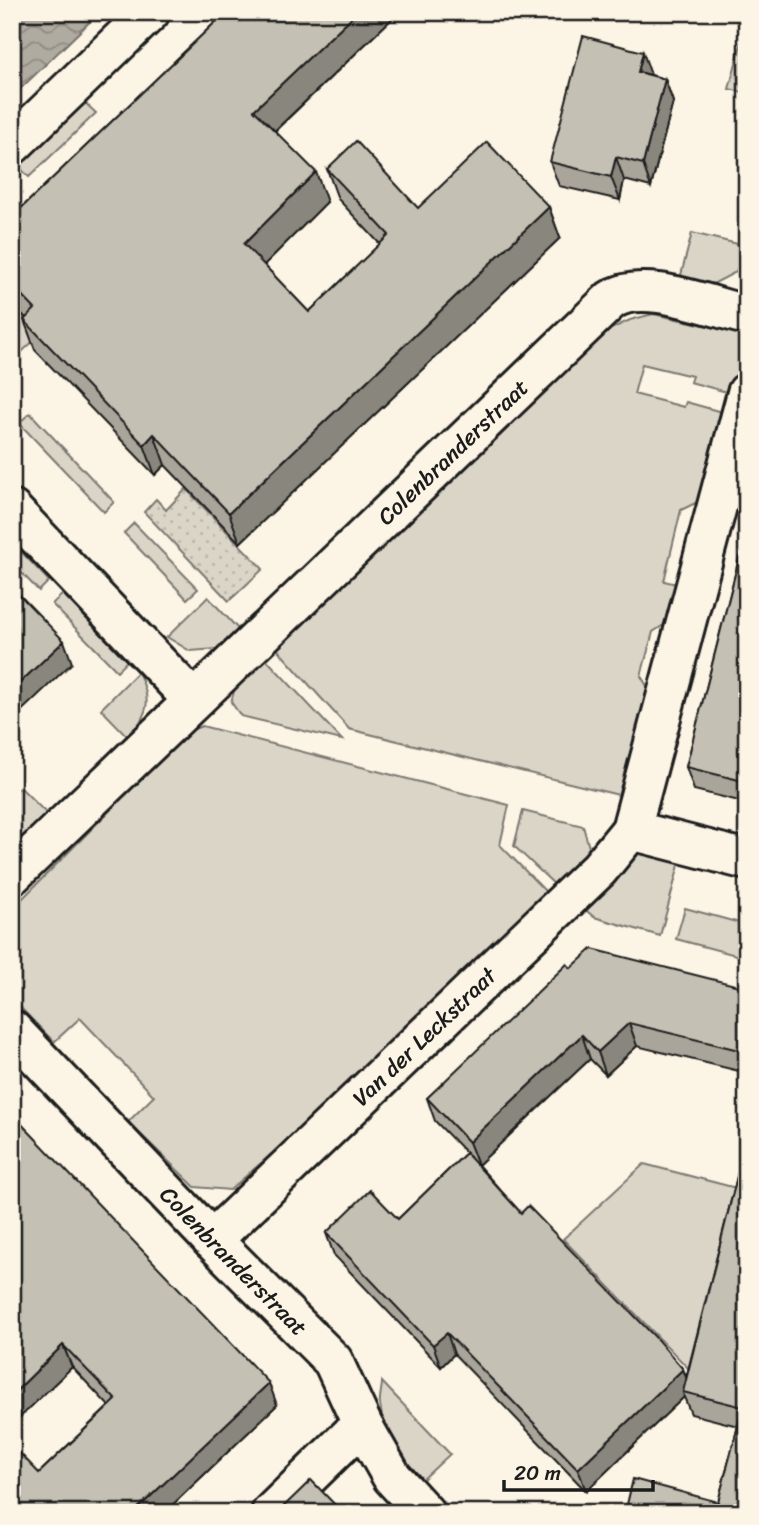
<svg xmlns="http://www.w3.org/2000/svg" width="759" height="1525" font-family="Sriracha,sans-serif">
<defs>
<pattern id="garden-dots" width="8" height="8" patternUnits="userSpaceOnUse" patternTransform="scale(1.75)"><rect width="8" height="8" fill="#dbd5c8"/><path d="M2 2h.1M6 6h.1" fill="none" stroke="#bbb6ab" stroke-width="1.8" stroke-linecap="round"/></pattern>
<pattern id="water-waves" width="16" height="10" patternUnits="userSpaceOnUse" patternTransform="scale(1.75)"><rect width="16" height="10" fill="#b0aba1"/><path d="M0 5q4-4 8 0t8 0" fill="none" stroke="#8e8a82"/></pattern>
</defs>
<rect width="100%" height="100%" fill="#fcf5e5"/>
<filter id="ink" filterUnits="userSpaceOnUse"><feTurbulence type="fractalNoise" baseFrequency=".0143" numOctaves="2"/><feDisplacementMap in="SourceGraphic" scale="14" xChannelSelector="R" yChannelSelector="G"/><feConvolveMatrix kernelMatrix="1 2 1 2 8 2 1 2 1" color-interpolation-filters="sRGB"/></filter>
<g filter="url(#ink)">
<!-- green -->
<g fill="#dbd5c8" stroke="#7c7872" stroke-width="2">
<polygon points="747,22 747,93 729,89"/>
<polygon points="83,101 96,113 29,177 17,165"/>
<polygon points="692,233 746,246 736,272 713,284 680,279"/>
<polygon points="12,306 40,335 12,361"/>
<polygon points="653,314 747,334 747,341 734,394 690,382 692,376 642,364 634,394 684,407 686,402 729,414 706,498 681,510 664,581 685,586 678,616 653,632 641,676 656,701 631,798 349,729 277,649 611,329 630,320"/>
<polygon points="30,413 114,502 104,512 19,423"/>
<polygon points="134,523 198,589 187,599 124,533"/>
<polygon points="12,542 49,581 39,591 12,563"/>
<polygon points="63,594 127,661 117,671 52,604"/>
<polygon points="208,597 239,630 217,649 190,651 167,637"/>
<polygon points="266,659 342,740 241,716 231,702 235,688"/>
<path d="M 138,672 C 153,702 148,712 129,738 L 101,709 Z"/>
<polygon points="202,726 509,805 500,845 549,895 277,1149 230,1190 195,1187 128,1122 154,1096 80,1018 54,1042 12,999 12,909 189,731"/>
<polygon points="20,787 48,815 12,850 12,795"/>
<polygon points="523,811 583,826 590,851 556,886 514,846"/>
<polygon points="647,845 682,854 660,936 594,917 575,901 626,854"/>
<polygon points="685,908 747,925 747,958 676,939"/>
<polygon points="644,1164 736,1188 689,1369 563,1239"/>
<path d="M 382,1382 L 450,1454 L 422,1480 C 402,1459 383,1435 380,1404 C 379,1397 382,1389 382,1382 Z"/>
</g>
<!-- garden -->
<polygon fill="url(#garden-dots)" stroke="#7c7872" stroke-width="2" points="186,489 263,569 229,601 144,512 156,499 166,510"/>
<!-- water -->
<polygon fill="url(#water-waves)" stroke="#75726c" stroke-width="2" points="12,12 100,12 12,97"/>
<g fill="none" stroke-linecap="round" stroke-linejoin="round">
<!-- minor casing -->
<g stroke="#1c1c1c" stroke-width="44">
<g id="minor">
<polyline points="12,145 150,12"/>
<polyline points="747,393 631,830 747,860"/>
<polyline points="12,510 193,700"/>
<path id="s1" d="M 12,875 L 611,300 C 643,278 710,307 747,315"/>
<path id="s2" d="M 12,1030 L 212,1240 L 333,1361 L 362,1424 L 392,1477 L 425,1513"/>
<path id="s3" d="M 212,1240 L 599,869 L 631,830"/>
<polyline points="271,1513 362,1424"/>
</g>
</g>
<!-- minor -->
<use href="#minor" stroke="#fcf5e5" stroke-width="38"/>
</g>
<!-- wall -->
<g fill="#a9a59a" stroke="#1c1c1c" stroke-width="2">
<polygon points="226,12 399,12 275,131 327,202 264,265 309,312 380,244 338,199 327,169 418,208 549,207 560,238 240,543 165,465 155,475 35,350 24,320 26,318 12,304 12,217"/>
<polygon points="651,75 665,79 673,102 651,187 624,180 620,200 559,186 550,162"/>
<polygon points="747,527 747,803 694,790 686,767"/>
<polygon points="571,968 747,988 747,1073 637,1046 606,1075 590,1059 478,1165 521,1213 683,1369 686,1378 746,1141 747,1513 718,1502 738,1426 691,1414 684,1397 586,1491 454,1354 441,1367 334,1255 326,1233 398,1219 466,1153 435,1121 427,1098"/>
<polygon points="12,1114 277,1405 164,1513 12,1513 39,1473 109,1406 72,1367 12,1425"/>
</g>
<!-- shaded-wall -->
<g fill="#89867d" stroke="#1c1c1c" stroke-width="2">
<polygon points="357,12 399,12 265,140 254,110"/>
<polygon points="643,52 651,75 638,72"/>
<polygon points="665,79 673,102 651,187 643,164"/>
<polygon points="616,157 624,180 620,200 611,177"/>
<polygon points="316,172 327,202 255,274 244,244"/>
<polygon points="549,207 560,238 240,543 229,513"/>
<polygon points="154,434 165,465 155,475 144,445"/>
<polygon points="64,641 72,663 12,720 12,690"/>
<polygon points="629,1023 637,1046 606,1075 598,1052"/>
<polygon points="582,1035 590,1059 478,1165 469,1142"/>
<polygon points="447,1333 454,1354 441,1367 433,1345"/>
<polygon points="63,1345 72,1367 12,1425 12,1395"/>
<polygon points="683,1369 691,1391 683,1392 684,1397 586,1491 578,1469"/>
<polygon points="269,1383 277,1405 164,1513 133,1513"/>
</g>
<!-- building -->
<g fill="#c4c0b3" stroke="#1c1c1c" stroke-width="2">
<polygon points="226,12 357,12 254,110 316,172 244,244 309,312 389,235 327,169 356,141 418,208 487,142 549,207 229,513 154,434 144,445 24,320 35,309 12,285 12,217"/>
<polygon points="583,36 643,52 638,72 665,79 643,164 616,157 611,177 550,162"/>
<polygon points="747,527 747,782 686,767"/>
<polygon points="12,587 64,641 12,690"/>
<polygon points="592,949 747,988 747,1052 629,1023 598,1052 582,1035 469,1142 427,1098 567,964 571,968"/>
<polygon points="12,1114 269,1383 133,1513 12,1513 12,1445 39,1473 116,1400 63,1345 12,1395"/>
<polygon points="746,1141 747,1513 625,1513 633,1479 718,1502 743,1407 683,1392"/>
<polygon points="466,1153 521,1213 528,1206 656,1338 683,1369 578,1469 447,1333 433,1345 326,1233 370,1190 398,1219"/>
<polygon points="311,1480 343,1513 277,1513"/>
</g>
</g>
<g text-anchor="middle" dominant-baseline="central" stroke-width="5" stroke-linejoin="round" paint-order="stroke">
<!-- street labels -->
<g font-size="23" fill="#1c1c1c" stroke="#fcf5e5">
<text stroke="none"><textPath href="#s1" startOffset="611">Colenbranderstraat</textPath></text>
<text stroke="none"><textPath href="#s3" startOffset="294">Van der Leckstraat</textPath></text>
<text stroke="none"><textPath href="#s2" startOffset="320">Colenbranderstraat</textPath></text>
</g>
</g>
<!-- margin -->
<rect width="759" height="1525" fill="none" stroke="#fcf5e5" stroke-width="42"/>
<rect x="21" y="21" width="717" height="1483" fill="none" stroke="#1c1c1c" stroke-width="2.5" filter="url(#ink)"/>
<!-- scale -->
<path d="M504 1480v10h149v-10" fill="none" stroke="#1c1c1c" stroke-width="3.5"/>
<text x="514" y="1480" font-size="21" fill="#1c1c1c" stroke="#fcf5e5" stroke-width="5" paint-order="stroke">20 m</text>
</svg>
